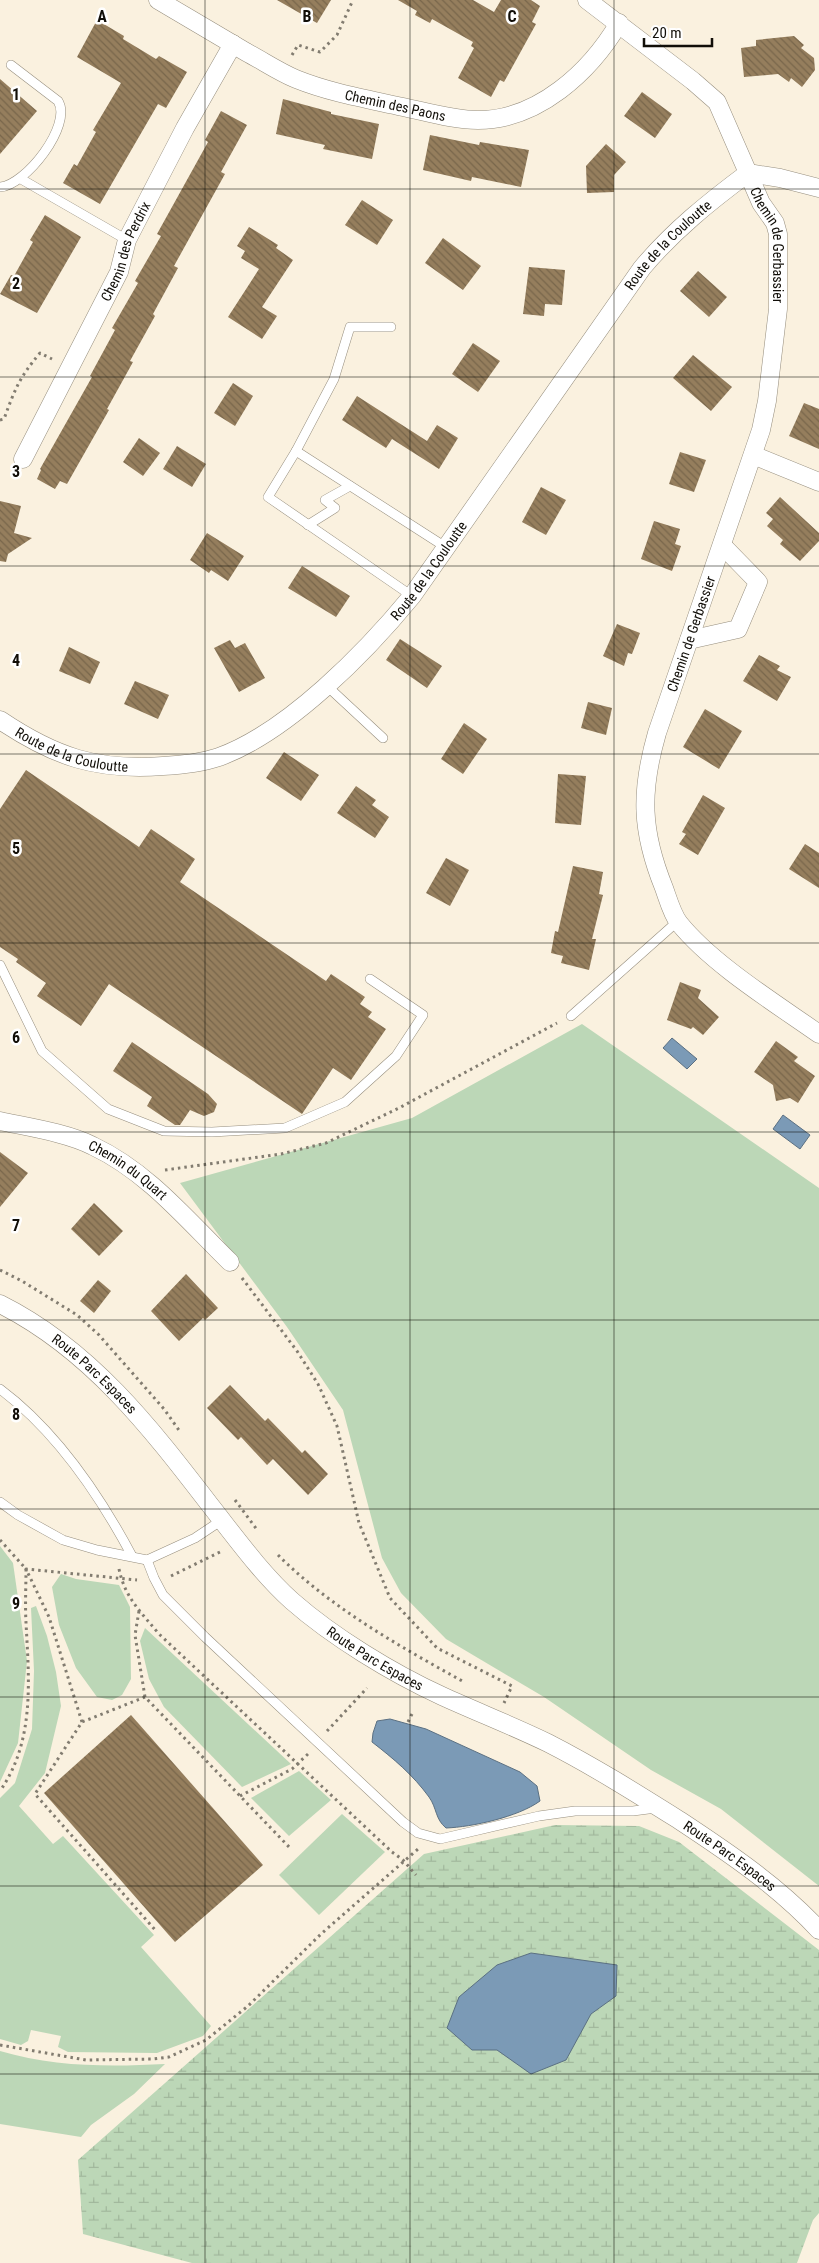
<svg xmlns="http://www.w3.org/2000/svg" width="819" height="2263" font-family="'Roboto Condensed',sans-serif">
<defs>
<pattern id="wetland-marsh" width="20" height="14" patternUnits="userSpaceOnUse" patternTransform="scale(1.25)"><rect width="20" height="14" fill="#bcd7b7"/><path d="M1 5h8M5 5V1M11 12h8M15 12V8" fill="none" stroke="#a1b79c"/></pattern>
<pattern id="building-back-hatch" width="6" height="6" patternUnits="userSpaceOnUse" patternTransform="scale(1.25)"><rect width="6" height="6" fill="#957e5d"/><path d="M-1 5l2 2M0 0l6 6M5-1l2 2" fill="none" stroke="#78664b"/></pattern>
</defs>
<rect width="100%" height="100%" fill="#faf1df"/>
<!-- green -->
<g fill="#bcd7b7">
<polygon points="582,1024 819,1188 819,1886 721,1809 651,1770 544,1697 446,1639 401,1593 382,1558 343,1410 287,1327 180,1183 412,1118"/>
<polygon points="0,1546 13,1563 27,1661 18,1743 0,1782"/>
<polygon points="61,1574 76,1579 119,1585 130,1607 131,1679 122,1695 112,1700 97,1697 76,1668 59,1625 52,1587"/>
<polygon points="36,1606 47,1636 56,1672 61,1706 45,1773 19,1806 53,1844 63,1836 154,1935 141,1947 211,2026 203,2036 157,2053 68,2052 58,2047 61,2036 31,2030 28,2041 21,2045 0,2039 0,1798 15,1783 32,1729 34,1671 31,1608"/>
<polygon points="145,1628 291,1764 242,1787 164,1707 149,1679 140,1641"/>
<polygon points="299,1771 331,1800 289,1836 251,1798"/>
<polygon points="342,1814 385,1852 319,1915 279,1875"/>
<path d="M 0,2051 C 54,2067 109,2067 165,2064 L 134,2094 L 91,2125 L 81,2137 L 0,2124 Z"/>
</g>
<!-- wetland -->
<polygon fill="url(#wetland-marsh)" points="555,1825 639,1826 679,1842 819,1950 819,2213 813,2220 797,2263 192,2263 83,2234 78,2160 424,1854"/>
<!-- water -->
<g fill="#7b9ab6" stroke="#5b7082">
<polygon points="672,1038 697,1059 687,1069 663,1048"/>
<polygon points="783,1115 810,1135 800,1149 773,1129"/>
<path d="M 390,1719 L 426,1729 L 520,1772 L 537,1786 L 540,1801 C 518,1817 472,1827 446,1828 C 435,1819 437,1808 429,1797 C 413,1775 394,1759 372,1742 L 373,1733 L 377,1721 Z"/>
<polygon points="531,1953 617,1965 616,1996 591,2014 566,2060 531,2074 497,2050 472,2050 447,2028 459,1997 497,1965"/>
</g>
<!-- building -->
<g fill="url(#building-back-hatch)">
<polygon points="277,0 331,0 317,23"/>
<polygon points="398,0 473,0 494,12 501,0 531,0 540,6 532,22 536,24 504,82 500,80 491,97 458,78 474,48 471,46 473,42 432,19 430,23 415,15 417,11"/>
<polygon points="97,20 124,36 123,39 156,59 159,56 187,72 166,108 158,104 100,204 63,183 74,164 77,166 96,132 93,130 121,83 77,57"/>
<polygon points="794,36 804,45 801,48 814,58 815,70 802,87 791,78 789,82 778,74 744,77 741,48 756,46 756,40"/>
<polygon points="0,79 37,111 0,154"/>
<polygon points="642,92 672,114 655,138 624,116"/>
<polygon points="283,99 331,112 331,114 379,124 372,159 323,149 325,145 276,134"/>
<polygon points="221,111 247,125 221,172 225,174 174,266 178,268 153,314 155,316 130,361 133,362 107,409 109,410 67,484 60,481 55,489 37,479 41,470 40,469 92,377 90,376 115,330 112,328 138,283 135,281 161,236 157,234 208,142 205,140"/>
<polygon points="430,135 479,145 480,142 529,150 521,187 472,177 471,181 423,170"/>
<polygon points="606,144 626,162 614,175 614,192 587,193 586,166"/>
<polygon points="362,200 393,220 377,245 345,225"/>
<polygon points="45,215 81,237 37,313 0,294 11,275 14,276 33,242 30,240"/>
<polygon points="249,227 278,245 276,248 293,260 262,307 277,316 262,339 228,317 259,269 241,258 245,251 237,246"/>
<polygon points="443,238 481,266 463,290 425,263"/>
<polygon points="529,267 565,270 562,305 545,304 544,316 523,314"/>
<polygon points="698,271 727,297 709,317 680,291"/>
<polygon points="473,343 500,361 478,392 452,374"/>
<polygon points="693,355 732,387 711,411 673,378"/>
<polygon points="233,383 253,396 235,426 214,413"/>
<polygon points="357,396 427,441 437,425 458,438 439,469 392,439 386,448 342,420"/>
<polygon points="804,403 819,409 819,449 789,436"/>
<polygon points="139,438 160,453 143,476 123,462"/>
<polygon points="177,446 206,464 192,487 163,469"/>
<polygon points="680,452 706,460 694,492 669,484"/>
<polygon points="541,487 566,500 546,535 522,522"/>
<polygon points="780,497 819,533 819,541 800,561 780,544 783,540 767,526 773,519 766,513"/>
<polygon points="0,501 21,506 14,533 32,538 8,554 6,562 0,561"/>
<polygon points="654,521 680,529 675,544 681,546 672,571 641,559"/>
<polygon points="207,533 244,556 228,581 211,570 209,573 190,560"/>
<polygon points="302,566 350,596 336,617 288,588"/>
<polygon points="617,624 640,633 632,654 628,653 624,666 603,656"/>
<polygon points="400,639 442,666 427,688 386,660"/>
<polygon points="230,640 235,648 245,643 265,678 239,692 214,648"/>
<polygon points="69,647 100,662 90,684 59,671"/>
<polygon points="759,655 780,666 777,670 791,677 777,701 743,681"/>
<polygon points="135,681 169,695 158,719 124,704"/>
<polygon points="588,702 612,708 606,735 581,728"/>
<polygon points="705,709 742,731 719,769 683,747"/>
<polygon points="464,723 487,739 463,774 441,759"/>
<polygon points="284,752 319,775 301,801 266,778"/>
<polygon points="26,770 139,847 151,829 195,859 180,882 326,981 331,974 365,997 360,1004 372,1012 368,1017 386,1029 351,1080 333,1068 302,1114 109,984 81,1026 37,996 46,983 16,962 18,959 0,947 0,809"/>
<polygon points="558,774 586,776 581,825 555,823"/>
<polygon points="356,786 376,800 372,805 389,817 375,838 337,813"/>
<polygon points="703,795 725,808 698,855 679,844 686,834 682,832"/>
<polygon points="805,844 819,853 819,888 789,869"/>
<polygon points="446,858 469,870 450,906 426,893"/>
<polygon points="573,866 603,872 599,894 603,895 592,939 596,939 589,970 561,963 563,956 551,953 555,931 558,932"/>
<polygon points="680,982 701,990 698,998 719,1017 703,1035 693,1027 691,1029 667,1020"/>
<polygon points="776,1041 798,1057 794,1061 815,1076 798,1103 790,1098 776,1101 773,1085 754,1072"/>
<polygon points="132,1042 208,1094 217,1104 214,1112 204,1116 190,1110 180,1125 175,1125 147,1106 152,1097 113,1071"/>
<polygon points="0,1152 28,1173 0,1207"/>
<polygon points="94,1203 123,1231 99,1256 71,1229"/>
<polygon points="186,1274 218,1308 205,1320 203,1318 179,1341 151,1311"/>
<polygon points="98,1280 111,1291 94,1313 80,1301"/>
<polygon points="230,1385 265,1421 268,1418 302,1453 305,1450 328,1474 308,1495 273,1459 267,1465 241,1437 238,1440 207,1408"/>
<polygon points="131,1715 263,1865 175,1942 44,1793"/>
</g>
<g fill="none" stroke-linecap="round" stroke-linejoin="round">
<!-- lane casing -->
<g stroke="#968e7e" stroke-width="10">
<g id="lane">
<polyline points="21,179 127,240"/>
<path d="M 0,187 C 25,186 73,125 58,101 L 11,65"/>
<polyline points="296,451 334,379 350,327 391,327"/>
<polyline points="308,525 335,508 325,500 350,486"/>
<polyline points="412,596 268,497 296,451 447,548"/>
<polyline points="327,686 383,738"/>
<polyline points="0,965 42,1051 108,1109 164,1131 212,1132 285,1128 345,1102 396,1056 423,1015 370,979"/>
<polyline points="571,1016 678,921"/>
<path d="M 0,1389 C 55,1430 100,1496 132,1556"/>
<polyline points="0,1502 18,1515 63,1540 97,1550 147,1560 195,1538 222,1520"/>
<polyline points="147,1560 154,1578 163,1595 205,1637 403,1822 418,1833 440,1839 539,1816 575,1811 633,1811 656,1808"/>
</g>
</g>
<!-- street casing -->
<g stroke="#968e7e" stroke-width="19">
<g id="street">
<path id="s1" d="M 158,0 C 187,17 217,35 246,52 C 263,61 279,72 296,79 C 331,93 367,99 403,107 C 427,112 453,120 478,120 C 538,120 590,72 619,23"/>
<polyline points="587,0 693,81 717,102 748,173 780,178 819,188"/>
<polyline points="753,455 819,482"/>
<path id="s2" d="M 23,459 L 119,272 L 127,240 L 185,128 L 233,44"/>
<polyline points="689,640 738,629 758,582 722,545"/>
<path id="s3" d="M 0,720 C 55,757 97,771 163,766 C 182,765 201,763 219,757 C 288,732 366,652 412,596 L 642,268 C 673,231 709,202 748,173 L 761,203 L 775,223 L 778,234 L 778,309 L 767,401 L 761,430 L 657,733 C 640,792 641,831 664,888 C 668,899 672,914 679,923 C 712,964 775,1003 819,1034"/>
<path id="s4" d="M 0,1121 C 28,1127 68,1133 93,1146 C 148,1172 187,1220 230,1262"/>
<path id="s5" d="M 0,1304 C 90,1349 150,1427 210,1505 C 236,1538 261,1573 292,1601 C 333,1637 392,1673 442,1696 C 477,1712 513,1726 548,1743 C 593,1766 636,1793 679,1820 C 729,1853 778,1886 819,1930"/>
</g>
</g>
<!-- path -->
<g stroke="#827c70" stroke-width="3" stroke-dasharray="2.5 4" stroke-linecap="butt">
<polyline points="292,55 298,45 320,52 337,35 353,0"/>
<path d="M 0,420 L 4,419 C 15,389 19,378 40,353 L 52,359"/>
<polyline points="165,1170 281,1154 326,1143 399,1108 557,1023"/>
<polyline points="0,1270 22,1281 77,1315 99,1335 164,1409 181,1433"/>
<polyline points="242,1278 297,1351 318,1384 337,1426 359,1523 390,1598 437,1648 512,1686 504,1703"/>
<polyline points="235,1500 258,1531"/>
<path d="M 0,1540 L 26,1569 C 26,1586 25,1605 26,1623 C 29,1680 35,1741 0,1791"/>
<path d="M 278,1555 C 331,1608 399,1646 464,1682"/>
<path d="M 119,1569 C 125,1598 141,1612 159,1634 L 392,1852"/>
<polyline points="171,1576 222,1551"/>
<polyline points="139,1611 135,1635 145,1697 291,1849"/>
<polyline points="145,1697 82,1722 35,1794 157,1932"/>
<polyline points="82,1722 49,1617 26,1569 137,1580"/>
<polyline points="408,1722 412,1714"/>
<polyline points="327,1731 367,1688"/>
<polyline points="240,1796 292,1769 308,1754"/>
<polyline points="0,2045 86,2060 153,2059 169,2057 206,2040 248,2006 321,1934 418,1849"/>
</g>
<!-- lane -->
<use href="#lane" stroke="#fff" stroke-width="9"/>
<!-- street -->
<use href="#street" stroke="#fff" stroke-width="18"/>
<!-- path-bridge -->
<polyline stroke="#827c70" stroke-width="3" stroke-dasharray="2.5 4" stroke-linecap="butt" points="392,1852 403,1860 416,1875"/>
</g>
<!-- grid -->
<path fill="none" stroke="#110e08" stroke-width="1" stroke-opacity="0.55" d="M 205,0 L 205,2263M 410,0 L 410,2263M 614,0 L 614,2263M 0,189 L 819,189M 0,377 L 819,377M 0,566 L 819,566M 0,754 L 819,754M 0,943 L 819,943M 0,1132 L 819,1132M 0,1320 L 819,1320M 0,1509 L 819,1509M 0,1697 L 819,1697M 0,1886 L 819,1886M 0,2074 L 819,2074"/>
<g text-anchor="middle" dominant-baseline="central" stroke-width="5" stroke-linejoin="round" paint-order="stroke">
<!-- street labels -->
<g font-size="14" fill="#110e08" stroke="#fff">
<text stroke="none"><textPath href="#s1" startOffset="262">Chemin des Paons</textPath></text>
<text stroke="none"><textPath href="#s3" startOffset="1104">Chemin de Gerbassier</textPath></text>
<text stroke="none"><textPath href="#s3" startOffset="919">Route de la Couloutte</textPath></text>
<text stroke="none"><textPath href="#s2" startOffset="232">Chemin des Perdrix</textPath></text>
<text stroke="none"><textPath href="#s3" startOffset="514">Route de la Couloutte</textPath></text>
<text transform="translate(691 634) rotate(-71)">Chemin de Gerbassier</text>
<text stroke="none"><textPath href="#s3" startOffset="79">Route de la Couloutte</textPath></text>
<text stroke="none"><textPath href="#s4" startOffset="139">Chemin du Quart</textPath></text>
<text stroke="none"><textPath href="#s5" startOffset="118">Route Parc Espaces</textPath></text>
<text stroke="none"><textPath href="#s5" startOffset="521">Route Parc Espaces</textPath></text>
<text stroke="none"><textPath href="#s5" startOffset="928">Route Parc Espaces</textPath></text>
</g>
</g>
<g font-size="16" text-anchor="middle" font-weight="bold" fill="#110e08" stroke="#fff" stroke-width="5" stroke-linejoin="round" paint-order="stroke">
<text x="102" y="22">A</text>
<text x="307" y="22">B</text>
<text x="512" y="22">C</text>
<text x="16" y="100">1</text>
<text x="16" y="289">2</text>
<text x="16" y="477">3</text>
<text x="16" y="666">4</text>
<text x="16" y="854">5</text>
<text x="16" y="1043">6</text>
<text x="16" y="1231">7</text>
<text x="16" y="1420">8</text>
<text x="16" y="1609">9</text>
</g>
<!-- scale -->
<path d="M644 38v8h68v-8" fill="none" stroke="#110e08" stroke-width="2.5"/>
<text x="652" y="38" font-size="15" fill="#110e08" stroke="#ffffff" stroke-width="4" paint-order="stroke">20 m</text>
</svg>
